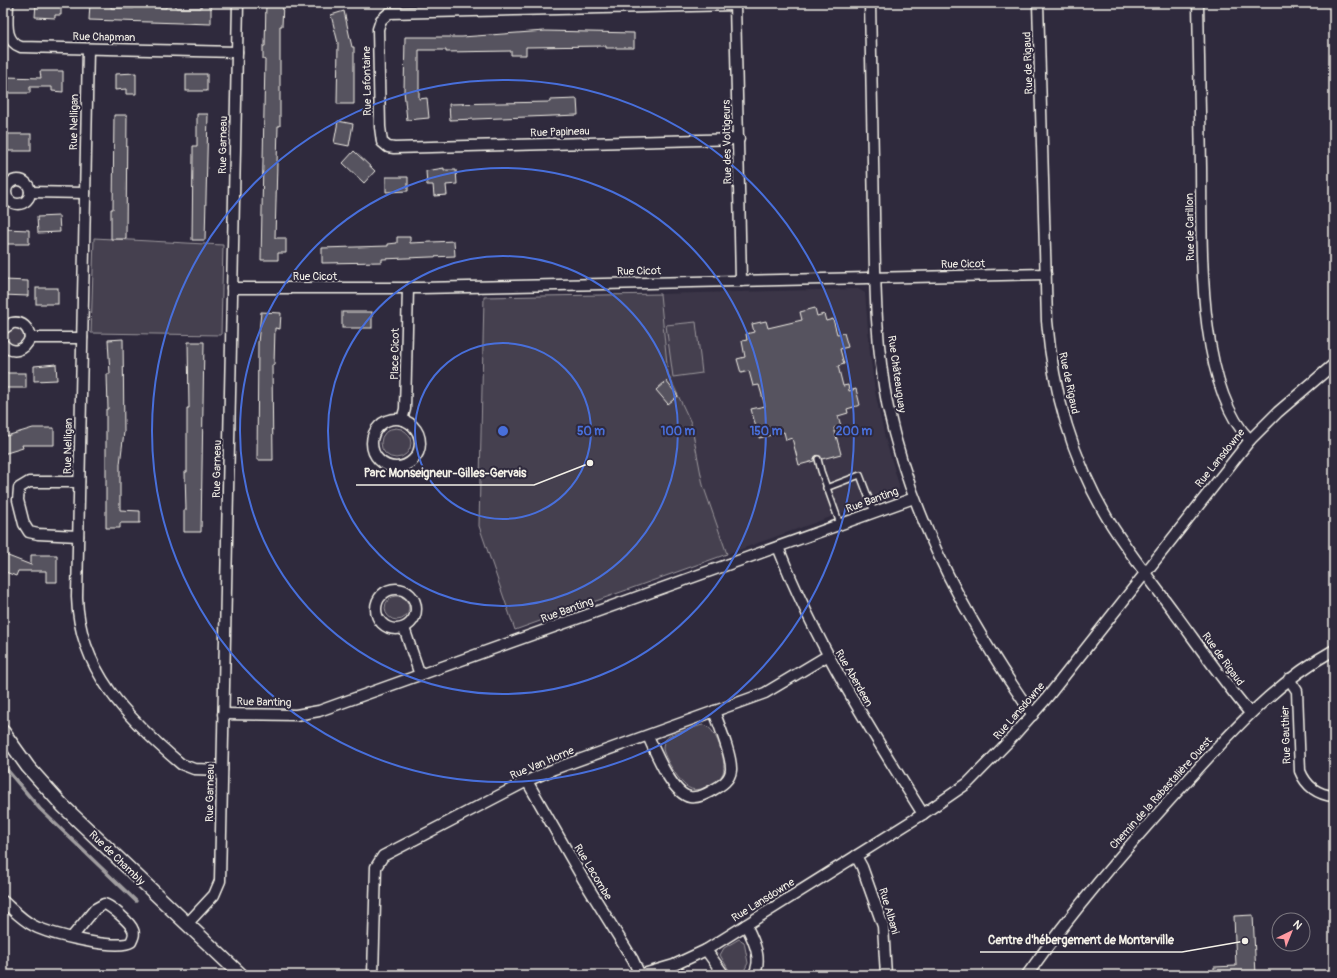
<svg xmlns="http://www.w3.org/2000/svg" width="1337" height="978" font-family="Pangolin,sans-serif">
<rect width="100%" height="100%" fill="#2f2a3d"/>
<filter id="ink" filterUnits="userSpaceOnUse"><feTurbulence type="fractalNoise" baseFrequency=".025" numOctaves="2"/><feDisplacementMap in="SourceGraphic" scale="8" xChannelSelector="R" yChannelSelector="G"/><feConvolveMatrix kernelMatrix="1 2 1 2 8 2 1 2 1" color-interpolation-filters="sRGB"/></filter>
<g filter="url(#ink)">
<!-- built -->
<polygon fill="#3b3647" points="858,289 865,293 870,354 875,392 885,438 899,485 899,490 895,494 727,554 703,485 691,423 668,374 660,294"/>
<!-- green -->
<g fill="#454050" stroke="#9c989c">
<polygon points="94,238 223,245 221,335 91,333"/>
<polygon points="660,294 668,374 691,423 703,485 727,554 515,630 479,526 484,297"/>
<polygon points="696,322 702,373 673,377 666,325"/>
<circle cx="15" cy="336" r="9"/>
<circle cx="396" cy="443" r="15"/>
<circle cx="397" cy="608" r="12"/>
<path d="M 702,725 C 716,724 727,762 723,773 C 720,781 708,786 701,789 C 697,790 692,790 689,788 C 681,785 663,756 663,748 C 663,742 666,738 671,735 Z"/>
<polygon points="739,939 744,942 748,963 743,973 736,975 730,972 720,955 724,948"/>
</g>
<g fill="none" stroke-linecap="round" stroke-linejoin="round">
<!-- stream -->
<polyline stroke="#a19ea0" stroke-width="3.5" points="3,765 40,809 136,901"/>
</g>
<!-- building -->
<g fill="#56525f" stroke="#f4f1e8">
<polygon points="36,3 55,3 55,4 61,5 61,15 55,15 55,18 35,17"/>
<polygon points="90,3 111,5 111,8 134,8 134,3 146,3 146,7 166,8 166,3 176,3 176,8 201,8 201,3 211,3 211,24 89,20"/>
<polygon points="266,3 283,3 282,26 280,26 280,126 278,126 275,238 286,238 286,253 278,253 278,260 261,260 265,60 263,59 263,46 265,46"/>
<polygon points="344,11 352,47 354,47 354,104 337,104 338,43 331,15"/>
<polygon points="545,31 634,33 634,48 606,48 606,46 526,47 526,55 511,55 511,51 446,52 446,50 419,50 419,99 427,98 429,118 407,120 404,91 405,37 462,37"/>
<polygon points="40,71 63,71 63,92 52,91 52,87 30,87 30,93 5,93 6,77 41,78"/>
<polygon points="136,73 136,94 126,94 126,89 115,90 115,74"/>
<rect x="186" y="74" width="21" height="17"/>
<polygon points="577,99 578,115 450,120 449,104 550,102 550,100"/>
<polygon points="197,114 208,114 205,240 192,240 193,156 193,146 197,146"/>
<polygon points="114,115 127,115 126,239 111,239 111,209 113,209"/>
<polygon points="338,121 353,124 349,146 334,143"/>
<rect x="8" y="134" width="23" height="17"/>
<polygon points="354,151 375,171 364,183 343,163"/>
<polygon points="444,168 444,170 456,170 457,184 446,185 447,195 434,196 433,185 427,185 426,171"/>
<polygon points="386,177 408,177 408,191 386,192"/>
<polygon points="59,216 60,232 38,233 37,217"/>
<polygon points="5,229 29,230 29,244 4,244"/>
<polygon points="397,237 410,237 410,243 454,241 455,256 382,259 382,262 322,263 322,248 388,246 388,244 397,243"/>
<polygon points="4,280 28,281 28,296 3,295"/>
<rect x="36" y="288" width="22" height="16"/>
<polygon points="815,308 817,316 824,314 826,321 833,319 837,334 844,333 848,347 840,349 844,364 838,366 843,386 848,385 849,391 856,389 860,405 847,409 848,413 838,416 841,426 834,428 841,454 822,459 817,455 814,458 814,461 799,465 792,438 786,440 784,432 759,438 751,409 765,406 759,385 753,386 749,371 741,373 737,359 745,357 742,341 747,340 746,334 754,332 752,324 766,321 768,328 802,320 800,312"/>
<polygon points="261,312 281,313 280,329 275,328 274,365 272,365 273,460 257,460 258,343"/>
<rect x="342" y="312" width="30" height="16"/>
<polygon points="123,339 124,432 120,464 120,510 140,511 140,523 120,523 120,528 106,528 106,409 108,409 107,374 110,374 108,340"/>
<polygon points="188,342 204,342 201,532 184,532 184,510 186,510 185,472 187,472 187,408 189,408"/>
<polygon points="56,364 57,380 34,381 34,366"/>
<rect x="3" y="373" width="23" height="15"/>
<polygon points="666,381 678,396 668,404 656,390"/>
<polygon points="33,428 54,428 54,445 22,445 23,448 3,454 3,437"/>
<polygon points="3,554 31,565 31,555 57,555 57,582 46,582 46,571 18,571 16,576 3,571"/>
<polygon points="1253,915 1256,975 1214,975 1214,967 1236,966 1234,916"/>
</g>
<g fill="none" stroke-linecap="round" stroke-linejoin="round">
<!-- service casing -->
<g stroke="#f4f1e8" stroke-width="8">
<g id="service">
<polyline points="818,459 821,471 840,524"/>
<polyline points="826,488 860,475 874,512"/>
</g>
</g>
<!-- minor casing -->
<g stroke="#f4f1e8" stroke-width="13">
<g id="minor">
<path d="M 8,3 C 8,19 3,41 21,47 L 237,52"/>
<polyline points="735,3 741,281"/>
<path d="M 870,3 C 871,73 873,143 874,213 C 875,278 875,344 888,408 C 912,520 967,622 1033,715"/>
<path d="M 1038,3 L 1047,321 C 1053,392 1072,459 1109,521 C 1129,553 1152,582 1174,612 C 1199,646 1223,681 1250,713"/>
<path d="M 1198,3 C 1199,58 1200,112 1201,167 C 1202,241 1196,385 1250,440"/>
<polyline points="735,5 389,13 381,20 378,29 380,127 382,142 388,147 394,148 739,139"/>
<path d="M 88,49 L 77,597 C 79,670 128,719 181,764 L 194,769 L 222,770"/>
<circle cx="18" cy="192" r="12"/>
<polyline points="30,192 85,193"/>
<polyline points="232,288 421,288 1046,274"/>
<path d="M 3,329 L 12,323 C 22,321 29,328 30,338 C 25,351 12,355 3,344"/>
<polyline points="30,338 82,338"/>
<circle cx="396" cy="443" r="24"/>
<polyline points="402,420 405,409 408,288"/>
<polyline points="78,536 38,534 29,532 24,524 18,500 19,488 29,482 79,482"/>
<path d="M 778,547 C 815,642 869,728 923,814"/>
<circle cx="396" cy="609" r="20"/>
<polyline points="404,628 420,675"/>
<path d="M 1289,679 L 1297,691 L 1300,771 C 1306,786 1318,795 1334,796"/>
<polyline points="223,714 296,715 319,711 914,498"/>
<path d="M 648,736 C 655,751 672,794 690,797 C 699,798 706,794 713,790 C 722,785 730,780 731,770 C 732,756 719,725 714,711"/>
<polyline points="527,781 583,879 633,960 640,975 674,965 706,950 923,814 968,783 1009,741 1046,699 1250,440 1278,412 1334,364"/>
<polyline points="856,856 862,867 883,926 886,975"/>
<path d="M 3,901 C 13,910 22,920 34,926 C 49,934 118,951 131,942 C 133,938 135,934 133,930 C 131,923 110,905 104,904 L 95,909 L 72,937"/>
<polyline points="187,924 214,895 220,881 238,3"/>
<path d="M 746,925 C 753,939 764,961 753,975"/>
<polyline points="706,950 724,975"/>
<polyline points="373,975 376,867 383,856 527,781 554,769 765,693 827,656"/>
<path d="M 1027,975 C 1073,910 1124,851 1177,792 C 1225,739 1271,685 1334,650"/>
</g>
</g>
<!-- tertiary casing -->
<g stroke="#f4f1e8" stroke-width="16">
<polyline id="tertiary" points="3,732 28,767 63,806 241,975"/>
</g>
<!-- service -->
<use href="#service" stroke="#2f2a3d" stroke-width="5"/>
<!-- minor -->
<use href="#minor" stroke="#2f2a3d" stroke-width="10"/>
<!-- tertiary -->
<use href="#tertiary" stroke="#2f2a3d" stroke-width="13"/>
</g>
</g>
<!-- distance rings -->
<g fill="none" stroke="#486fdb" stroke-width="2">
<circle cx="503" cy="431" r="88"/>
<circle cx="503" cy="431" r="175"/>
<circle cx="503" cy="431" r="263"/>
<circle cx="503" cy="431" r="351"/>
</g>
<g text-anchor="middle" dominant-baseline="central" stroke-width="4" stroke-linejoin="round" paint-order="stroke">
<!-- street labels -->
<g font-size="11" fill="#f4f1e8" stroke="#2f2a3d">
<text transform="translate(104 37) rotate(1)">Rue Chapman</text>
<text transform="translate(1028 63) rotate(-92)">Rue de Rigaud</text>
<text transform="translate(367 81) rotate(-91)">Rue Lafontaine</text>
<text transform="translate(74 122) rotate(-89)">Rue Nelligan</text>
<text transform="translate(560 132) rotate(-2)">Rue Papineau</text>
<text transform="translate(727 142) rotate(-91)">Rue des Voltigeurs</text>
<text transform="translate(223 145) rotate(-89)">Rue Garneau</text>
<text transform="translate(1190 227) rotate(-91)">Rue de Carillon</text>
<text transform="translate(963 264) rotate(-1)">Rue Cicot</text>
<text transform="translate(639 271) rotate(-1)">Rue Cicot</text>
<text x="315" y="276">Rue Cicot</text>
<text transform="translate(395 354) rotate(-89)">Place Cicot</text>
<text transform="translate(897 374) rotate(82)">Rue Châteauguay</text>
<text transform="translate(1069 383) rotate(78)">Rue de Rigaud</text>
<text transform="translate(68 446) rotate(-89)">Rue Nelligan</text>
<text transform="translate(1220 458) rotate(-51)">Rue Lansdowne</text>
<text transform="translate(217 469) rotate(-89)">Rue Garneau</text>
<text transform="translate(872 500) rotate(-20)">Rue Banting</text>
<text transform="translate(567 610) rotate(-20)">Rue Banting</text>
<text transform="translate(1223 659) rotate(54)">Rue de Rigaud</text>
<text transform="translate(854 678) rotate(60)">Rue Aberdeen</text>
<text transform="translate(264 702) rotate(1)">Rue Banting</text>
<text transform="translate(1019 711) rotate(-49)">Rue Lansdowne</text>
<text transform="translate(1286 735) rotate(-92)">Rue Gauthier</text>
<text transform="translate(542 763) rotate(-23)">Rue Van Horne</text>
<text transform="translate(210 793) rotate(-89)">Rue Garneau</text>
<text transform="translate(1161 793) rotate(-48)">Chemin de la Rabastalière Ouest</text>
<text transform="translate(117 858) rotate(44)">Rue de Chambly</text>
<text transform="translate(593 872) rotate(59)">Rue Lacombe</text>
<text transform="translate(763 900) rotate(-32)">Rue Lansdowne</text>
<text transform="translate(889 911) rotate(74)">Rue Albani</text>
</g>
</g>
<circle cx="503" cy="431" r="6" fill="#486fdb" stroke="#2f2a3d" stroke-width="2"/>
<g font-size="12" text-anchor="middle" font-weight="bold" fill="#486fdb" stroke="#2f2a3d" stroke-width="4" stroke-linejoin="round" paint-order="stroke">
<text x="591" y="435">50 m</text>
<text x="678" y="435">100 m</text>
<text x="766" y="435">150 m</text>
<text x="854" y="435">200 m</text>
</g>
<!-- callouts -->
<path fill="none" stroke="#f4f1e8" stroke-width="1.5" d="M590 463L534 485H356M1245 941L1182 952H980"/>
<g fill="#f4f1e8" stroke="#2f2a3d" stroke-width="1.5">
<circle cx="590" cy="463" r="4"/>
<circle cx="1245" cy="941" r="4"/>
</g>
<g font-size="12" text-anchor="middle" font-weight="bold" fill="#f4f1e8" stroke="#2f2a3d" stroke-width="4" stroke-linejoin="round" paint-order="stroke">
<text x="445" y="477">Parc Monseigneur-Gilles-Gervais</text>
<text x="1081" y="944">Centre d'hébergement de Montarville</text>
</g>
<!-- margin -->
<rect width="1337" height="978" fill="none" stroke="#2f2a3d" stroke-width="16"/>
<rect x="8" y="8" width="1321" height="962" fill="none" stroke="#f4f1e8" stroke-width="1.5" filter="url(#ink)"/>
<!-- north arrow -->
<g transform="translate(1291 932) rotate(43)"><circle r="19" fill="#2f2a3d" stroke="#7e7a81"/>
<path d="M0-3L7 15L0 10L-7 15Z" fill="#ff9aa2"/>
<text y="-6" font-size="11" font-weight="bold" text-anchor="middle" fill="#f4f1e8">N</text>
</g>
</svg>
